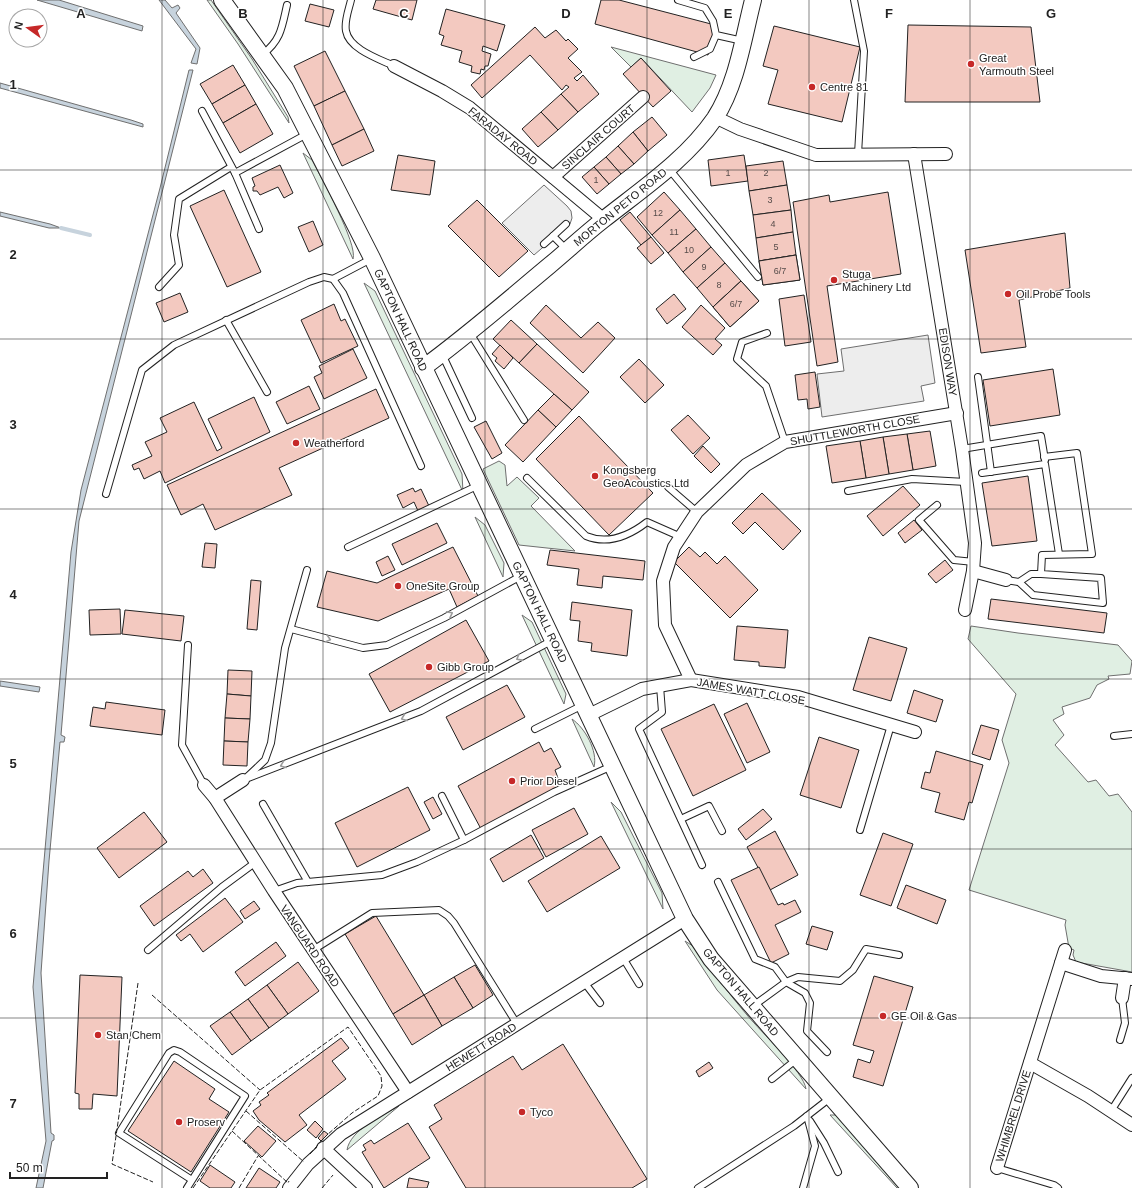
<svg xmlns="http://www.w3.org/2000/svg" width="1132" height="1188" font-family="Helvetica,sans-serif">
<rect width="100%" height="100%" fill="#fff"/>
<!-- green -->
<g fill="#e0efe3" stroke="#6f6f6f">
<polygon points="207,0 211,0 252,59 288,117 289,123 238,44"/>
<polygon points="611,47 716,75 710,88 692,112 641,58 631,67"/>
<path d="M 303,153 L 312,160 C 321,178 358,244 353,259 Z"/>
<polygon points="364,283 375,291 462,474 463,492"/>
<polygon points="499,461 505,465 507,486 517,477 539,498 531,506 575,551 519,545 483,469"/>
<polygon points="475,517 485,525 504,563 503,577"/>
<polygon points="522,615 532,622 566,694 564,704"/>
<polygon points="971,626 1018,633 1118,645 1132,661 1130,674 1108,676 1109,679 1097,685 1090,698 1062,707 1064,714 1053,720 1064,735 1055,745 1088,782 1096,780 1109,796 1118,794 1132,812 1132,972 1076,962 1073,955 1074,950 1069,948 1065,925 1066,920 969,890 1009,763 1002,740 1016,694 968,639"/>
<path d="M 572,719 C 585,728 598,751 594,767 Z"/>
<polygon points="611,802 621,812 662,893 663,909"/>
<path d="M 685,941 L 696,948 C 712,971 729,994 747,1015 C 760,1031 804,1072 806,1089 L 717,990 Z"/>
<path d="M 399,1106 L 347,1150 C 350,1130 383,1115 399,1106 Z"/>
<polygon points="830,1115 837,1115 905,1188 897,1188"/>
</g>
<!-- parking -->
<g fill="#ededed" stroke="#6f6f6f">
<polygon points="544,185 567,206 571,211 572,218 570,224 534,255 502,223"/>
<polygon points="928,335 935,383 921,386 924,401 822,417 817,374 844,371 841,349"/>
</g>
<!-- water -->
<g fill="#c7d3dd" stroke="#6f6f6f">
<polygon points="37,0 59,0 143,26 142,31"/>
<polygon points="159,0 165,0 172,8 178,5 180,8 176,13 200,48 197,64 191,63 196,49"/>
<polygon points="189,70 193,70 79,521 61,735 65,737 64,742 60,742 49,861 41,973 51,1133 54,1135 54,1140 52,1141 43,1188 36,1188 46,1141 33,987 71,552 81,490 160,188"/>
<polygon points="0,83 131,120 143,124 143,127 0,88"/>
<polygon points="0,212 50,224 61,228 49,228 0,216"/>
<polygon points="0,681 40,687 39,692 0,686"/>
</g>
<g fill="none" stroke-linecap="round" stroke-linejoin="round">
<!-- stream -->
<polyline stroke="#c7d3dd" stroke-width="4" points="61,228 90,235"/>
</g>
<!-- building -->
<g fill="#f3c9c0" stroke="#222">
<polygon points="376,0 417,0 412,20 373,9"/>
<polygon points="601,0 619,0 715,25 708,55 595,24"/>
<polygon points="310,4 334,10 329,27 305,21"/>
<polygon points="446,9 505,25 497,51 483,46 482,51 491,54 488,66 485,66 484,70 481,69 480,74 471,72 472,66 459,62 462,51 441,45 444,36 439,34"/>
<polygon points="908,25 1031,27 1040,102 905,102"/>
<polygon points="774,26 860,47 842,122 768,104 778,70 763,66"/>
<polygon points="535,27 545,38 556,30 566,41 568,39 578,49 568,58 582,72 574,78 577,81 583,75 599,94 578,112 561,94 569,87 566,85 562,90 530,55 482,98 471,85"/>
<polygon points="325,51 345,91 314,106 294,66"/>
<polygon points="641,58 671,91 653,107 623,74"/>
<polygon points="233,65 245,85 212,104 200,84"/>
<polygon points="245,85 256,104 223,123 212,104"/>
<polygon points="345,91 364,129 332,145 314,106"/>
<polygon points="561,94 578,112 558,130 541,112"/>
<polygon points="256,104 273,134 240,153 223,123"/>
<polygon points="541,112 558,130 538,147 522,129"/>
<polygon points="652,117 667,135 648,151 633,132"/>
<polygon points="364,129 374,151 342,166 332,145"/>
<polygon points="633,132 648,151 634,164 618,146"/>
<polygon points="618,146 634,164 621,174 606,157"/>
<polygon points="398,155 435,161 430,195 391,190"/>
<polygon points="744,155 748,181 711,186 708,160"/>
<polygon points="606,157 621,174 609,184 594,167"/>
<polygon points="783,161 787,185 749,191 746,166"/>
<polygon points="280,165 293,193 284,198 278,187 260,195 257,191 253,191 253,187 255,186 252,178"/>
<polygon points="594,167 609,184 597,194 582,177"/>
<polygon points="787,185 791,210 753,215 749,191"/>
<polygon points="224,190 261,272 227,287 190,206"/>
<polygon points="664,192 680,210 652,235 637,217"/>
<polygon points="888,192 901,274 827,286 838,362 817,366 793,202 829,195 830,202"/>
<polygon points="477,200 528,251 499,277 448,226"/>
<polygon points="680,210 696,229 668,253 652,235"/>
<polygon points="791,210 793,232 756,238 753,215"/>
<polygon points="630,212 651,237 641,245 620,220"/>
<polygon points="313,221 323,245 309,252 298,227"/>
<polygon points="696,229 711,247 683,272 668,253"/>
<polygon points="793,232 796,255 759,261 756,238"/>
<polygon points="1065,233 1070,288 1019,300 1026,347 981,353 965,250"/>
<polygon points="651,237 664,253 651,264 637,248"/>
<polygon points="711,247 725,263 697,288 683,272"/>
<polygon points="796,255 800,280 763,285 759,261"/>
<polygon points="796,255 800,280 763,285 759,261"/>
<polygon points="725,263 741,281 713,307 697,288"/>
<polygon points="741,281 759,301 730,327 713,307"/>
<polygon points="741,281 759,301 730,327 713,307"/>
<polygon points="180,293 188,312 164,322 156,303"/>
<polygon points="674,294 686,309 667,324 656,309"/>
<polygon points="804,295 811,342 785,346 779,299"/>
<polygon points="334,304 341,321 345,319 358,346 321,363 301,320"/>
<polygon points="546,305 581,338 598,322 615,338 583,373 530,323"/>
<polygon points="701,305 725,328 715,339 722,345 713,355 682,327"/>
<polygon points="511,320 537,344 519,363 493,339"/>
<polygon points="537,344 589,392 572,410 519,363"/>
<polygon points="500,345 513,358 504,369 495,361 497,358 492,354"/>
<polygon points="353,349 367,378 324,399 314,377 322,373 319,366"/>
<polygon points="639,359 664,385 645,403 620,377"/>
<polygon points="1053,369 1060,415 990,426 983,380"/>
<polygon points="815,372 820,407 808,409 807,399 798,400 795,375"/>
<polygon points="309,386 320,409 287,424 276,402"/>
<polygon points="376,389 389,418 279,468 292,495 215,530 203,504 181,515 167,485"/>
<polygon points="554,394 572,410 556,427 538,410"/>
<polygon points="254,397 270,432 165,483 160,471 144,479 139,468 134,470 132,465 152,456 145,442 167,432 160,418 194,402 217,451 222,448 208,419"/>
<polygon points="538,410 556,427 523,462 505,445"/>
<polygon points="688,415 710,438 693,454 671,430"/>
<polygon points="579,416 653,493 609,535 536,459"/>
<polygon points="486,421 502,453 492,459 474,427"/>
<polygon points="930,431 936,466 913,470 907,434"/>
<polygon points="907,434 913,470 889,474 883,437"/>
<polygon points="883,437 889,474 866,478 860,441"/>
<polygon points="860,441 866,478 832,483 826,446"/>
<polygon points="703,446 720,464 711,473 694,456"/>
<polygon points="1028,476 1037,541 992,546 982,483"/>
<polygon points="903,486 920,505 883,536 867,516"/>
<polygon points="413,488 415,492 421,489 429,506 418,511 414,502 403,508 397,495"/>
<polygon points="762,493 801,531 783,550 755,522 743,534 732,523"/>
<polygon points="914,520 922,530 905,543 898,533"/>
<polygon points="437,523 447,543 402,565 392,544"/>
<polygon points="205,543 217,544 215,568 202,567"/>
<polygon points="453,547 478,596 457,607 449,589 378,621 317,607 327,571 377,583"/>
<polygon points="689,547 700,557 705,552 717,564 725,556 758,590 730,618 674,562"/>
<polygon points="550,550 645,561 643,580 603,576 602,588 577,585 579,569 547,565"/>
<polygon points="388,556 395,570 382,576 376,562"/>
<polygon points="945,560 953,570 936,583 928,574"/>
<polygon points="251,580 261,581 257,630 247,629"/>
<polygon points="991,599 1107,613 1104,633 988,619"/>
<polygon points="572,602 632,610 627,656 591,651 592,643 578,641 580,621 570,620"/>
<polygon points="120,609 121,634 90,635 89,610"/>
<polygon points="125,610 184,616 181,641 122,634"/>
<polygon points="466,620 489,661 390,712 369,674"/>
<polygon points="737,626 788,630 785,668 759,666 759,662 734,660"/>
<polygon points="869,637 907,648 891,701 853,690"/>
<polygon points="228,670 252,671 251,696 227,694"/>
<polygon points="507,685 525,717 463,750 446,717"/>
<polygon points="914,690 943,700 936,722 907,713"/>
<polygon points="227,694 251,696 250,719 225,718"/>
<polygon points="106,702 165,710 162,735 90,726 93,707 105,709"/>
<polygon points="747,703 770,752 747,763 724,714"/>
<polygon points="714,704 746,770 693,796 661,729"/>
<polygon points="225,718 250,719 248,742 224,741"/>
<polygon points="981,725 999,730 990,760 972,754"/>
<polygon points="819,737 859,750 841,808 800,795"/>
<polygon points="224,741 248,742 247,766 223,765"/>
<polygon points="539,742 544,752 551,748 561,767 555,770 561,786 481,829 458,786"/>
<polygon points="936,751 983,765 972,803 969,802 964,820 935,812 940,793 921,788 925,772 930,773"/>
<polygon points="408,787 430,830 357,867 335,823"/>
<polygon points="433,797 442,814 433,819 424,802"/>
<polygon points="574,808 588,834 546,857 532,830"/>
<polygon points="763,809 772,819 746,840 738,829"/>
<polygon points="144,812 167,842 119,878 97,848"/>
<polygon points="775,831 798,875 770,890 747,847"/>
<polygon points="883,833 913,844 891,906 860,895"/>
<polygon points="531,835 544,858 503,882 490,859"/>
<polygon points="601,836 620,868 547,912 528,881"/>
<polygon points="759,867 778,905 783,903 784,905 795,900 801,912 775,925 789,954 771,963 731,880"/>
<polygon points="203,869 213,883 154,926 140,906 188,871 193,877"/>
<polygon points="906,885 946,900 937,924 897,908"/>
<polygon points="225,898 243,922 203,952 190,934 181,941 176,935"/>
<polygon points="254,901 260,909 245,919 240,911"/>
<polygon points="376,916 424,995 393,1014 345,934"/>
<polygon points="812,926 833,932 827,950 806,944"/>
<polygon points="276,942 286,956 245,986 235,972"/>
<polygon points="298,962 319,991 288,1014 267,985"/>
<polygon points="475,965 493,995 473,1008 454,977"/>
<polygon points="80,975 122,977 117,1096 93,1094 92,1109 79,1109 79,1094 75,1093"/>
<polygon points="874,976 913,987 883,1086 853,1077 858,1059 870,1063 874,1051 853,1045"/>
<polygon points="454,977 473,1008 442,1026 424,995"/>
<polygon points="267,985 288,1014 269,1028 248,999"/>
<polygon points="424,995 442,1026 412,1045 393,1014"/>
<polygon points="248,999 269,1028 251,1041 230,1012"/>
<polygon points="230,1012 251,1041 232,1055 210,1026"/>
<polygon points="341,1038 349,1048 332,1061 346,1079 299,1115 307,1125 285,1142 259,1120 253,1111 261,1105 259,1102 269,1095 267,1093"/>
<polygon points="563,1044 647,1179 632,1188 466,1188 429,1127 442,1119 434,1105 513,1056 522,1070"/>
<polygon points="174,1061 215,1089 209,1099 229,1112 191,1172 128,1131"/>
<polygon points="709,1062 713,1068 699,1077 696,1071"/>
<polygon points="315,1121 323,1129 316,1138 307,1130"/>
<polygon points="408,1123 430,1158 384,1188 362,1152 366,1150 363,1145 371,1140 374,1144"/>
<polygon points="258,1126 276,1141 262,1157 244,1141"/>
<polygon points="324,1131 328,1134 321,1141 318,1138"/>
<polygon points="210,1165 235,1182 231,1188 210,1188 200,1181"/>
<polygon points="259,1168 280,1182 276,1188 246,1188"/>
<polygon points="409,1178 429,1182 427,1188 407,1188"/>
</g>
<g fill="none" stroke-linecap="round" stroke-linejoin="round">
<!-- lane casing -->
<g stroke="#222" stroke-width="8">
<g id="lane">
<path d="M 351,0 C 349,9 344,21 346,31 C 349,49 379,59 394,66"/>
<polyline points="678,0 705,8 713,21 716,35 743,41"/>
<polyline points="854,0 864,51 858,154"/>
<path d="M 263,54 C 281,40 282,27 287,5"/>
<polyline points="694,57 710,49 716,35"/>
<polyline points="202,111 235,173 307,134"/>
<polyline points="669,169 758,277"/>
<polyline points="235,173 259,229"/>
<polyline points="544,244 553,236"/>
<polyline points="566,249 553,236 566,224"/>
<polyline points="333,279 371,259"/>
<polyline points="159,287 179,265 174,235 179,199 231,167"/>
<polyline points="226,320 267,392"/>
<polyline points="470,333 524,420"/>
<polyline points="767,333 742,342 737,359 766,386 785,442"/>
<polyline points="442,354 472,418"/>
<polyline points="978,377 991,472"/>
<polyline points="962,449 1041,436 1045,460"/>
<polyline points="982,473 1045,464 1059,554"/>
<path d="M 527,478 L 586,536 C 608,545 629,536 647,522 L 681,537"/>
<polyline points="668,487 697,512"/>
<polyline points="848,491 912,479 966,482"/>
<polyline points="106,494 142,370 174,345 309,282 324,277 333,279 343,293 421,466"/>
<polyline points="937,505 919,520 954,560 974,562"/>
<polyline points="348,547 479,485"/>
<polyline points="1006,580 1019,582 1033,595 1103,603 1101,578 1041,574 1042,555 1092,554 1077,453 1044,457"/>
<polyline points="1019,582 1031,574 1041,574"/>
<polyline points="291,629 363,648 387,645 444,618 521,576"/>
<polyline points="188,645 182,745 204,785"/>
<polyline points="660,686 662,712 639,729 702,865"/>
<polyline points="535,729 583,705"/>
<polyline points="1114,736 1132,734"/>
<polyline points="246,778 265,760 271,743 285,648 307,570"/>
<polyline points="243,780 421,711 553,640"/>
<polyline points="442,796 464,840"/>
<polyline points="263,804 308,882"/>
<polyline points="681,819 709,806 722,831"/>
<polyline points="860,830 891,725"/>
<polyline points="718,882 755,959 775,967 786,982 805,993 810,1003 807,1031 827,1052"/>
<polyline points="274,891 297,883 382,875 417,862 464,840 554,792 612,766"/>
<polyline points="148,950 222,887 256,862"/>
<polyline points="313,950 372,913 439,910 448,916 454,923 517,1024"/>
<polyline points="623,958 639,984"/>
<polyline points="584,982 600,1003"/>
<polyline points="753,1006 786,982 798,977 840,981 853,970 866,949 899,955"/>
<polyline points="1120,1040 1125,1023 1122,998"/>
<polyline points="772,1079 797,1059"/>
<polyline points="1111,1111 1132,1078"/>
<polyline points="810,1121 824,1143 838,1172"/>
<polyline points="997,1168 1054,1185 1058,1188"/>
<polyline points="187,1188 245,1096 180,1052 174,1050 169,1053 119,1133 192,1180"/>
<polyline points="698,1188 794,1126 830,1098"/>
<polyline points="803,1188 815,1146 807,1116"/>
</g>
</g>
<!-- street casing -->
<g stroke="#222" stroke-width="14">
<g id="street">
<polyline points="394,66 442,91 470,108 603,219"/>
<polyline points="715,117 740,129 816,155 946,154"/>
<polyline points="914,154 962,449 975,543 973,571 965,610"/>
<polyline points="553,177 643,97"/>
<polyline points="973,571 1006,580"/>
<polyline points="691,680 665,625 663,581 674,547 697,512 746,465 785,442 957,413"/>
<polyline points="589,715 642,689 691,680 798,697 915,732"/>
<polyline points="204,785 215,798 274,891 408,1092"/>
<polyline points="215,798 243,780"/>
<polyline points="1061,963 1101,976 1132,979"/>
<polyline points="1122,998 1125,978"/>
<polyline points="1030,1063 1088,1096 1132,1125"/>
<polyline points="323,1148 366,1188"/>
<polyline points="997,1168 1065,950"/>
<polyline points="289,1188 308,1164 341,1134 685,919"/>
</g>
</g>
<!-- secondary casing -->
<g stroke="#222" stroke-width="18">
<g id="secondary">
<polyline points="222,0 285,88 372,258 685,919 711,959 910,1188"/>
<path d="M 423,368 C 467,336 508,300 550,265 C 568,250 585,234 603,220 C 642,189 686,160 715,118 C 737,84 743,39 753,0"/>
</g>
</g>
<!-- lane -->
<use href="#lane" stroke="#fff" stroke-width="6"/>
<!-- street -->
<use href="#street" stroke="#fff" stroke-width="12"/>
<!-- secondary -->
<use href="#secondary" stroke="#fff" stroke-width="16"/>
<!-- fence -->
<g stroke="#222" stroke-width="1" stroke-dasharray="5 2" stroke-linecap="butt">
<polyline points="138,983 112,1164 153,1182"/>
<polyline points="152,995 260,1090"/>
<polyline points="246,1111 304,1162"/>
<polyline points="232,1131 288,1183 289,1181"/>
<polyline points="310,1154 323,1139"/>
<polyline points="193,1188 260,1090 348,1027 381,1076 382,1086 378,1096 352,1113 327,1135"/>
<polyline points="239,1188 258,1156"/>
<polyline points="322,1188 333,1175"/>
</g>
</g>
<!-- one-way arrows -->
<defs><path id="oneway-chevron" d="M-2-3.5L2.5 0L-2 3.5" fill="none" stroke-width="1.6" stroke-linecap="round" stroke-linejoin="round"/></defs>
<g stroke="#9c9c9c">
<use href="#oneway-chevron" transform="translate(450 614) rotate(-28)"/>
<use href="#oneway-chevron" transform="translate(328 639) rotate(15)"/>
<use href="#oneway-chevron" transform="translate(519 658) rotate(151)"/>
<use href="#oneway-chevron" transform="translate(404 718) rotate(159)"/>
<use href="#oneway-chevron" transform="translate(283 765) rotate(159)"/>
</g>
<!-- grid -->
<path fill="none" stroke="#222" stroke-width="1" stroke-opacity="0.55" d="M 162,0 L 162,1188M 323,0 L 323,1188M 485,0 L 485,1188M 647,0 L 647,1188M 809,0 L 809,1188M 970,0 L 970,1188M 0,170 L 1132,170M 0,339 L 1132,339M 0,509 L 1132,509M 0,679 L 1132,679M 0,849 L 1132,849M 0,1018 L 1132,1018"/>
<!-- markers -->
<g fill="#c62828" stroke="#fff" stroke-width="1.5">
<circle cx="971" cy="64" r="4"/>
<circle cx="812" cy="87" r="4"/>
<circle cx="834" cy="280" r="4"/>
<circle cx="1008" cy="294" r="4"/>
<circle cx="296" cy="443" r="4"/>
<circle cx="595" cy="476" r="4"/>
<circle cx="398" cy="586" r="4"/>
<circle cx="429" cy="667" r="4"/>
<circle cx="512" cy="781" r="4"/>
<circle cx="883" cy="1016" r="4"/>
<circle cx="98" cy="1035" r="4"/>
<circle cx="522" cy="1112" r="4"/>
<circle cx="179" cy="1122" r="4"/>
</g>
<g text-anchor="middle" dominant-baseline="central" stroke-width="3" stroke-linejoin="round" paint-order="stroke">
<!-- number labels -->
<g font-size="9" fill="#564c4a">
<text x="728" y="173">1</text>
<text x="766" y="173">2</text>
<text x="596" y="180">1</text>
<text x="770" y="200">3</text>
<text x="658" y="213">12</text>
<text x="773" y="224">4</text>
<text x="674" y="232">11</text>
<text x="776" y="247">5</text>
<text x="689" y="250">10</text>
<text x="704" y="267">9</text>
<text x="780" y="271">6/7</text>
<text x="719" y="285">8</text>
<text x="736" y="304">6/7</text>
</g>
<!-- poi labels -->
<g font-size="11" fill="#222" stroke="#fff" text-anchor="start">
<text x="979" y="58">Great<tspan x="979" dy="13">Yarmouth Steel</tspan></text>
<text x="820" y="87">Centre 81</text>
<text x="842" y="274">Stuga<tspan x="842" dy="13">Machinery Ltd</tspan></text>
<text x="1016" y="294">Oil Probe Tools</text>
<text x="304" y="443">Weatherford</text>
<text x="603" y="470">Kongsberg<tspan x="603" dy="13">GeoAcoustics Ltd</tspan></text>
<text x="406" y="586">OneSite Group</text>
<text x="437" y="667">Gibb Group</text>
<text x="520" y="781">Prior Diesel</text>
<text x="891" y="1016">GE Oil &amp; Gas</text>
<text x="106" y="1035">Stan Chem</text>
<text x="530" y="1112">Tyco</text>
<text x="187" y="1122">Proserv</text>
</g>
<!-- street labels -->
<g font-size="11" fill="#222" stroke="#fff">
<text transform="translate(503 136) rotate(39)">FARADAY ROAD</text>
<text transform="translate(598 137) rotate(-41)">SINCLAIR COURT</text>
<text transform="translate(620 207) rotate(-39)">MORTON PETO ROAD</text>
<text transform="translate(401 320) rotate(65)">GAPTON HALL ROAD</text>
<text transform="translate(948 362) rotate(81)">EDISON WAY</text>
<text transform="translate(855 430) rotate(-10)">SHUTTLEWORTH CLOSE</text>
<text transform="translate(540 612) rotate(64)">GAPTON HALL ROAD</text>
<text transform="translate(751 691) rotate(10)">JAMES WATT CLOSE</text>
<text transform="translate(310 946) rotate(56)">VANGUARD ROAD</text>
<text transform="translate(741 992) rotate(50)">GAPTON HALL ROAD</text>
<text transform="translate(481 1047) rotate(-32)">HEWETT ROAD</text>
<text transform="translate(1013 1116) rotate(-73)">WHIMBREL DRIVE</text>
</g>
</g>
<g font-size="13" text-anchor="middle" font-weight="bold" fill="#222" stroke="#fff" stroke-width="3" stroke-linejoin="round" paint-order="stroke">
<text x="81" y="18">A</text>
<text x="243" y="18">B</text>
<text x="404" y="18">C</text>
<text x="566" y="18">D</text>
<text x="728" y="18">E</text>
<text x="889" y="18">F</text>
<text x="1051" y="18">G</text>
<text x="13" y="89">1</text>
<text x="13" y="259">2</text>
<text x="13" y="429">3</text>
<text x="13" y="599">4</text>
<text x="13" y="768">5</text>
<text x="13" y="938">6</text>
<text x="13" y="1108">7</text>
</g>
<!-- north arrow -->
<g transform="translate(28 28) rotate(284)"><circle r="19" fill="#ffffff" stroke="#a7a7a7"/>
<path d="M0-3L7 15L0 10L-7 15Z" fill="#c62828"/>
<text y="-6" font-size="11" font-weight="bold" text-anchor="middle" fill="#222222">N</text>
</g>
<!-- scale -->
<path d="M10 1172v6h97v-6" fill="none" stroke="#222222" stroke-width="2"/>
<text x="16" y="1172" font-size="12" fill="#222222" stroke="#ffffff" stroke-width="3" paint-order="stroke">50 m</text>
</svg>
